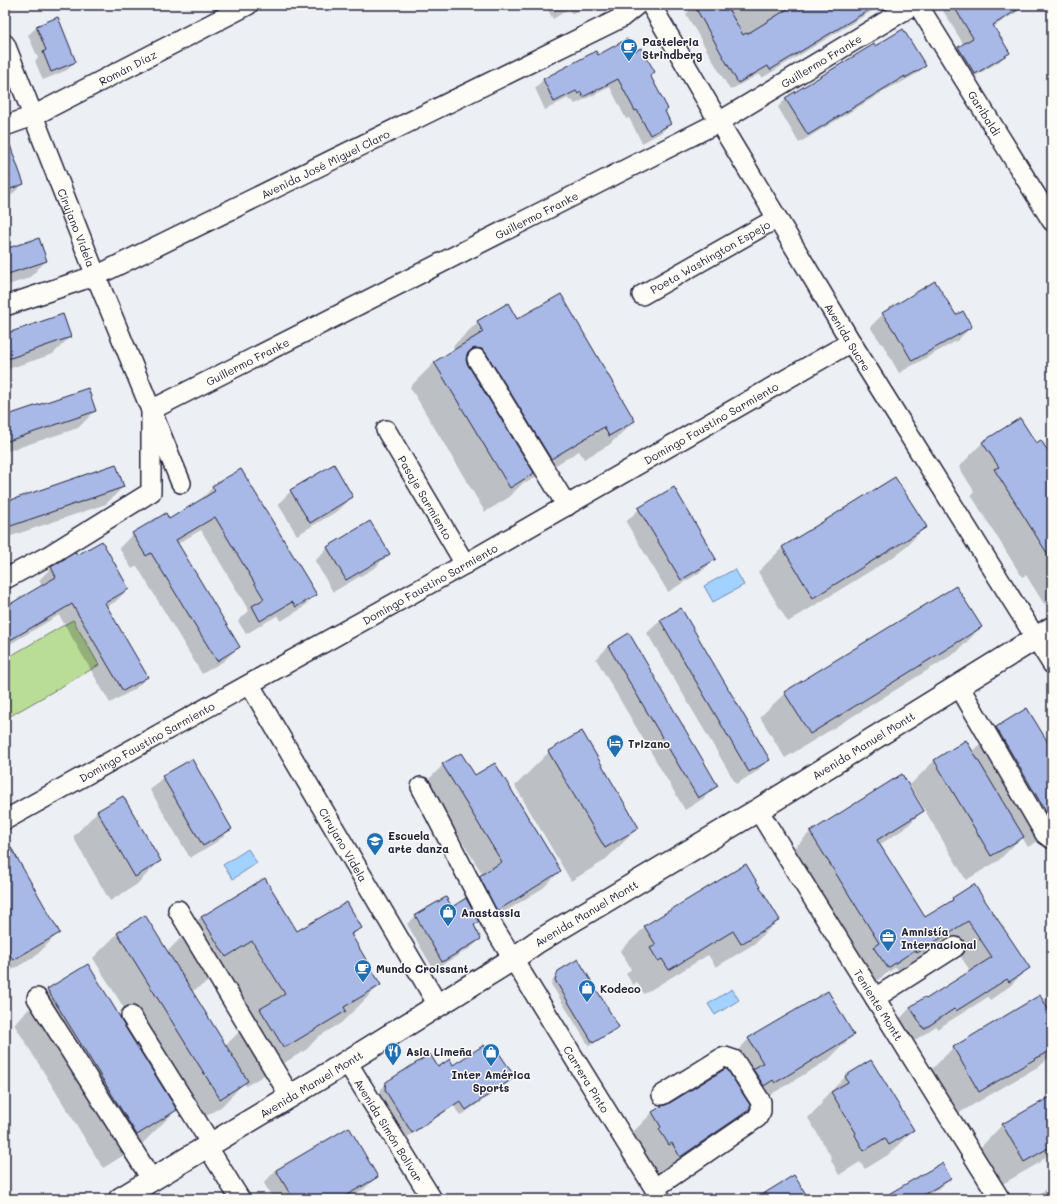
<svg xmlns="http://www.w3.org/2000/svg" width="1057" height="1204" font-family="Mali,sans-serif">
<rect width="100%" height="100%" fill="#eceff4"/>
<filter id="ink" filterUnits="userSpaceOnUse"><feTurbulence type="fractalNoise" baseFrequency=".025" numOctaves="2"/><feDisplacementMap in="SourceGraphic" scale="8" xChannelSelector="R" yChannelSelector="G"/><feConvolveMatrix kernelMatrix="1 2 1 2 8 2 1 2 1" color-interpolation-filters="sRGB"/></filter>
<g filter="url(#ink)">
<!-- green -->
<polygon fill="#b9dd97" stroke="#6e8069" points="73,620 99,665 5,719 5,659"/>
<!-- water -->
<g fill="#a2d2ff" stroke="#6f8cb1">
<polygon points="735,569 744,585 713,602 704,586"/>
<polygon points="248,849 257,863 233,879 223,865"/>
<polygon points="732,989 739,1000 715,1015 708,1004"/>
</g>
<!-- shadow -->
<g fill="#0003" fill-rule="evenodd">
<polygon points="545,5 588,5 572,14 569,9 553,19"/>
<polygon points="695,5 879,5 877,8 762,78 759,74 730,90 686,14"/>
<polygon points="946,5 1028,5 993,27 1008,52 1000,61 966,82 950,56 959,48 964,45 942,9"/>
<polygon points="37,27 75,62 67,70 43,80 35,61 38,58 28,35"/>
<polygon points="634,53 654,72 649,76 664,111 670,124 662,132 642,143 629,118 626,119 610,87 575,104 572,100 569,101 568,98 545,110 535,88 543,80 598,57"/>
<polygon points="924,66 916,74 897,85 896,84 799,143 778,107 786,99"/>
<polygon points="5,163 23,184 5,201"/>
<polygon points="5,250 46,261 29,278 5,286"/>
<polygon points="883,314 956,316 971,327 958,340 899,373 882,343 881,343 870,327"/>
<polygon points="517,320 634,421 609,445 584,459 579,451 526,483 525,481 508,498 485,512 410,387 434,363 455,350 453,346 478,322"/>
<polygon points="5,335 70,337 53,354 5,370"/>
<polygon points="95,411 78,428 5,452 5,417"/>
<polygon points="983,442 1036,445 1052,460 1052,598 1044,604 1026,575 1022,577 971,495 974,491 959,467"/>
<polygon points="895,478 925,527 901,552 788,622 758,572 782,548"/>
<polygon points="123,487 106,504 5,538 5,503"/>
<polygon points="213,487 315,595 301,609 281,621 278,615 246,634 238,621 249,611 201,530 177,544 238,647 224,661 202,674 137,566 132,569 119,548 133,534 168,520 199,502"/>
<polygon points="291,491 352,497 339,510 297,535 278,504"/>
<polygon points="639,509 715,559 702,571 668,592 626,522"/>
<polygon points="370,523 388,554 376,567 333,592 315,561 327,548"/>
<polygon points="75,553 77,557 128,589 115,602 106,607 147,677 135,689 110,703 59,615 5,647 5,608 42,586 39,580 51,568"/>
<polygon points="680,609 769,759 756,772 736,784 647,633 660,621"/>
<polygon points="981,627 957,652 785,758 760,717 785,693"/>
<polygon points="609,646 717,785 704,798 685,810 596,659"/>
<polygon points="1027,709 1052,751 1052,833 1028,847 1022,837 998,861 966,880 910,785 935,760 972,752 996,728"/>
<polygon points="549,752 638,828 604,861 571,881 515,786"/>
<polygon points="443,765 475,777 560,871 543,888 480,927 478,922 473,926 480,939 472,947 434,970 407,924 416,916 451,908 466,900 463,893 483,875 426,782"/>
<polygon points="901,776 923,811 904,829 879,845 924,919 947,905 953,899 1029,967 1010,986 990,1000 988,997 937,1029 936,1026 905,1047 892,1027 910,1008 925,999 926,1000 971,972 949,939 898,970 896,967 869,986 792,851 810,832"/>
<polygon points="163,777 231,829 218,841 190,858 150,790"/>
<polygon points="123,797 160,861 136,885 110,901 73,837 97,812"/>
<polygon points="5,856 59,932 36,956 5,974"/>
<path d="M 145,917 L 167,952 L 201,917 L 297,932 L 360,927 L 351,937 L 380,985 L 341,1023 L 318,1037 L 307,1049 L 246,1086 L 244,1083 L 222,1106 L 195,1123 L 93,958 L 117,934 ZM 214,978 L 244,1027 L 225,1046 L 191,992 Z"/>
<polygon points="778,920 754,944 716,967 708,955 644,994 637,982 633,985 626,974 631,969 620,951 645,927"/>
<polygon points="559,972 618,1027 614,1031 589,1046 551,984 555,976"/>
<polygon points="48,990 176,1110 142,1144 103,1168 14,1024"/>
<polygon points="1052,992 1052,1054 1041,1065 954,1116 929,1072 953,1048 1040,997 1043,1002"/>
<polygon points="853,1035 828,1060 750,1107 749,1105 748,1110 723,1135 655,1181 628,1137 652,1113 662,1107 668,1105 725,1070 729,1071 724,1064 749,1039"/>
<polygon points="490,1056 514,1077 508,1083 460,1116 454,1106 406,1138 379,1097 381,1089 387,1083 437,1068 453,1067"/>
<polygon points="871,1061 913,1130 888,1155 865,1169 860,1162 839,1175 831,1160 832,1158 808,1118 822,1103 821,1101 845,1077"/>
<polygon points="1052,1097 1052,1150 1039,1163 999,1186 978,1150 1002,1125"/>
<polygon points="276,1170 377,1177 364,1189 348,1199 273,1199 264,1183"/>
<polygon points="950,1179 941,1187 921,1199 884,1199"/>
<polygon points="1052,1186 1052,1199 1033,1199 1037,1195"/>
</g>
<!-- building -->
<g fill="#a8b9e8" stroke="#22223b">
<polygon points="694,5 726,5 743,35 746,33 747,34 794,5 877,5 770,70 768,66 738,83"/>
<polygon points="953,5 1025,5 993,25 1010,53 975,74 958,47 973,38"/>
<polygon points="58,17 76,62 51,72 43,52 46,50 36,26"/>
<polygon points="903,29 926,66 905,78 905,76 808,135 785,98 874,44 875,46"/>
<polygon points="627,39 635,51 641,48 655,72 650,75 668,109 665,111 671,124 650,135 637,110 635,111 618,79 583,97 581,92 578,94 576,91 554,102 543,79 596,51 598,55"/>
<polygon points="5,137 7,137 24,184 5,191"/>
<polygon points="39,238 47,261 5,275 5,249"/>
<polygon points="935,281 956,315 963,311 972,327 912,361 895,331 894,331 882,313"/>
<polygon points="561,294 635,421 609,436 604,427 551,459 486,353 482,349 476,348 472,349 467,354 466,360 468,365 534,473 510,488 434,362 483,332 477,321 508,303 517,319"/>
<polygon points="63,314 71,337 5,360 5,334"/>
<polygon points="88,388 96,411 5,442 5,416"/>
<polygon points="1020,418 1036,443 1041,440 1052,458 1052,561 994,469 999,467 982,442"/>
<polygon points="116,464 124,487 5,528 5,502"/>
<polygon points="334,464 353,497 310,523 290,490"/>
<polygon points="241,469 317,595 296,607 292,602 260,621 252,606 264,599 215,517 176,540 240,647 217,661 151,553 146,556 132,533 166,513 169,519 215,491 212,486"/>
<polygon points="895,477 927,527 813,598 782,547"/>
<polygon points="674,487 716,559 681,580 638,508"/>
<polygon points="370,521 390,554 346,580 327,547"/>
<polygon points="102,541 129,589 105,603 148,677 123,691 72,604 5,643 5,607 56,577 51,567 76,552 77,555"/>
<polygon points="956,586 982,627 810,734 784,692"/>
<polygon points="681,608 770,760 749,772 660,620"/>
<polygon points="629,633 718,786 698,798 608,646"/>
<polygon points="1027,708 1052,749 1052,822 996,727"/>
<polygon points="582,731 639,828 605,848 548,751"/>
<polygon points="966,740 1024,837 991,856 934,760"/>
<polygon points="461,753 475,775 495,763 561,871 497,911 479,876 502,862 442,764"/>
<polygon points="192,759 232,829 203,846 162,776"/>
<polygon points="902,774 924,811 877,840 925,917 953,900 952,898 974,884 1030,968 1009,982 1007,979 956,1011 954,1009 924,1029 910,1007 925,997 926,999 992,957 968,921 917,953 915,950 888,968 873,947 879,943 810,832"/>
<polygon points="123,796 161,861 135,877 97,811"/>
<polygon points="5,837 60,933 13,960 5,946"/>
<polygon points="746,864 780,920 741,944 733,931 669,970 662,959 658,961 650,948 656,945 644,926"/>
<polygon points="265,878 297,931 347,902 362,928 351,934 381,985 344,1007 346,1011 284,1048 260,1009 285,994 252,941 226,957 201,917"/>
<polygon points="446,897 452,907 466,898 479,922 474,925 481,939 442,962 415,915"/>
<polygon points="145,915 248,1081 220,1099 117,933"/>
<polygon points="578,959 619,1027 593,1043 555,980 558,971"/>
<polygon points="88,964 120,1017 122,1022 177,1110 137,1135 47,989"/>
<polygon points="828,991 854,1035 775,1083 773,1080 764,1086 753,1069 763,1063 748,1038"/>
<polygon points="1040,995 1052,1016 1052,1049 979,1092 953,1047"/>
<polygon points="484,1045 490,1055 497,1050 515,1077 466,1110 460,1101 412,1133 385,1090 386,1082 430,1054 438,1067 450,1059 453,1065"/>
<polygon points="871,1060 914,1130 889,1145 885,1138 864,1151 855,1135 856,1133 831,1092 848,1082 845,1076"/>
<polygon points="725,1069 727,1069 750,1105 750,1108 749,1110 680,1157 672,1143 669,1145 659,1129 661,1127 652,1112 662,1106 668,1104"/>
<polygon points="1052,1096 1052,1146 1024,1162 1002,1124"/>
<polygon points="349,1127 378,1177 340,1199 293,1199 276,1170"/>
<polygon points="942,1163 951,1179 916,1199 880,1199"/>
<polygon points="794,1175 809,1199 755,1199"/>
</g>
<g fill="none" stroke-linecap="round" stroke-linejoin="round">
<!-- minor casing -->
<g stroke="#22223b" stroke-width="22">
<g id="minor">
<path id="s1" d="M 651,5 L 719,122 L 777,218 L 851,342 L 1052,664"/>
<path id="s2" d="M 918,5 L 1052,221"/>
<path id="s3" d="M 5,44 L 96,276 L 181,483"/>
<path id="s4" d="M 5,126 L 33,116 L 248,5"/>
<path id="s5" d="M 642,295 L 777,218"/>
<path id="s6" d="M 5,306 L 82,280 L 96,276 L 621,18 L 637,5"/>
<polyline points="477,359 567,506"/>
<path id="s7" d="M 386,430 L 465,564"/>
<path id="s8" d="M 5,579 L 48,556 L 151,492 L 151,410 L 719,122 L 913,5"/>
<path id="s9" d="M 250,685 L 438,1005"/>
<polyline points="959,686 1045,834 1052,839"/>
<path id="s10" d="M 421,787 L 494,928 L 661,1199"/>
<path id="s11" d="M 758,810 L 1000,1199"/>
<path id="s12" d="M 5,820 L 465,564 L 851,342"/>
<polyline points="178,910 290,1096"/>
<polyline points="37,998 152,1180"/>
<polyline points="875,998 955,947"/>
<polyline points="131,1016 211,1144"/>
<path id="s13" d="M 347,1062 L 432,1199"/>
<polyline points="207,1146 240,1199"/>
<polyline points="655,1188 757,1118 761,1111 761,1102 734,1060 725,1057 720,1059 662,1095"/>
</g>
</g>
<!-- major casing -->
<g stroke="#22223b" stroke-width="25">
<g id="major">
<path id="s14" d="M 120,1199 L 329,1073 L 513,959 L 537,942 L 758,810 L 1052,628"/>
</g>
</g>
<!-- minor -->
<use href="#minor" stroke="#fdfcf7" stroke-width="19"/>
<!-- major -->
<use href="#major" stroke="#fdfcf7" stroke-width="22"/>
</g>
</g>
<!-- icons -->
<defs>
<g id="cafe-pin" transform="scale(0.9)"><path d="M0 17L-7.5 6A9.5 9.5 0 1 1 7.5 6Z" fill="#1f6fb2" stroke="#fdfcf7"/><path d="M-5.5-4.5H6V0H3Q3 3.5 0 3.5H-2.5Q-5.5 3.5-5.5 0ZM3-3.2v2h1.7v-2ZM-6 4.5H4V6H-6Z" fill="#fff"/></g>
<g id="hotel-pin" transform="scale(0.9)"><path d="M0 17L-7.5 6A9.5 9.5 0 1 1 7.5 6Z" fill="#1f6fb2" stroke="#fdfcf7"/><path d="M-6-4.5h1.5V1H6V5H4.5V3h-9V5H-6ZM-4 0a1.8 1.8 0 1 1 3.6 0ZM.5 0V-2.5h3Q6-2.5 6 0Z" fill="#fff"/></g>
<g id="school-pin" transform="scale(0.9)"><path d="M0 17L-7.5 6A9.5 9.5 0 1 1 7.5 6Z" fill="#1f6fb2" stroke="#fdfcf7"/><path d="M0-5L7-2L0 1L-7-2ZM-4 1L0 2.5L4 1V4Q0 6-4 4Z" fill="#fff"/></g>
<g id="shop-pin" transform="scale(0.9)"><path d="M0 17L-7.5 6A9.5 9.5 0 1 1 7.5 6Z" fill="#1f6fb2" stroke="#fdfcf7"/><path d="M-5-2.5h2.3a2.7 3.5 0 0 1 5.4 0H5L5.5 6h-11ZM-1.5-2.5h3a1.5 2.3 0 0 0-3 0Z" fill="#fff"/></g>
<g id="office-pin" transform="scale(0.9)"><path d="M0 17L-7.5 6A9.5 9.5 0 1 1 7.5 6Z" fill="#1f6fb2" stroke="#fdfcf7"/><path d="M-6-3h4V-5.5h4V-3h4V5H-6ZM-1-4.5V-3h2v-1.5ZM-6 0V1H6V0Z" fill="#fff"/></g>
<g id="restaurant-pin" transform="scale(0.9)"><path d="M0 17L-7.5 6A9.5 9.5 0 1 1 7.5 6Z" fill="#1f6fb2" stroke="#fdfcf7"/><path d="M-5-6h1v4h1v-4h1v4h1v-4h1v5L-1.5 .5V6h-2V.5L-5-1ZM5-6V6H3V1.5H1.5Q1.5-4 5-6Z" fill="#fff"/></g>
</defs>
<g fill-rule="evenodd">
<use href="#cafe-pin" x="629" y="47"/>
<use href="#hotel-pin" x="615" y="743"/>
<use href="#school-pin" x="375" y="841"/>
<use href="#shop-pin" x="448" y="912"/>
<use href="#office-pin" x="888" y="937"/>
<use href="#cafe-pin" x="363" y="968"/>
<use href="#shop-pin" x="587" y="988"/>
<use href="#restaurant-pin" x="393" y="1051"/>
<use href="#shop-pin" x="491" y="1052"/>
</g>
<g text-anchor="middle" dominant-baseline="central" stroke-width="3" stroke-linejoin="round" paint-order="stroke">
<!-- poi labels -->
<g font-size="11" font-weight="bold" fill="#22223b" stroke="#fdfcf7" text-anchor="start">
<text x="642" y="41">Pasteleria<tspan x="642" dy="13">Strindberg</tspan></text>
<text x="628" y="743">Trizano</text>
<text x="388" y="835">Escuela<tspan x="388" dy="13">arte danza</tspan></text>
<text x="461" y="912">Anastassia</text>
<text x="901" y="931">Amnistía<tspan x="901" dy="13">Internacional</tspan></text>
<text x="376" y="968">Mundo Croissant</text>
<text x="600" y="988">Kodeco</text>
<text x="406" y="1051">Asia Limeña</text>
<text x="491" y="1074" text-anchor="middle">Inter América<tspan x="491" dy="13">Sports</tspan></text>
</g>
<!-- street labels -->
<g font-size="11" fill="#22223b" stroke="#fdfcf7">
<text stroke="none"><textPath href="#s8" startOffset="1008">Guillermo Franke</textPath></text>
<text stroke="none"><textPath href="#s4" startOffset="136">Román Díaz</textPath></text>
<text stroke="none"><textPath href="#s2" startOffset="127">Garibaldi</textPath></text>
<text stroke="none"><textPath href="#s6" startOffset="351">Avenida José Miguel Claro</textPath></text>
<text stroke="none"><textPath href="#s8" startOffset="684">Guillermo Franke</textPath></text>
<text stroke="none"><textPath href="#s3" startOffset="197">Cirujano Videla</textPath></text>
<text stroke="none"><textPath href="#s5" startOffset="78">Poeta Washington Espejo</textPath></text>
<text stroke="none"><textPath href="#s1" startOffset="386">Avenida Sucre</textPath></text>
<text stroke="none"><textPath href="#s8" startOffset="360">Guillermo Franke</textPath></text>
<text stroke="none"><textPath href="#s12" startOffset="810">Domingo Faustino Sarmiento</textPath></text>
<text stroke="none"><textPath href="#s7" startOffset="78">Pasaje Sarmiento</textPath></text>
<text stroke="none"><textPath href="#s12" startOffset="486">Domingo Faustino Sarmiento</textPath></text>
<text stroke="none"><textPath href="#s12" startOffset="162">Domingo Faustino Sarmiento</textPath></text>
<text stroke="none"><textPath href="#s14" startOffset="871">Avenida Manuel Montt</textPath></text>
<text stroke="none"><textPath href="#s9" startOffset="185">Cirujano Videla</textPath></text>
<text stroke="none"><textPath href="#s14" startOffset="547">Avenida Manuel Montt</textPath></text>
<text stroke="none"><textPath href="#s11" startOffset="229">Teniente Montt</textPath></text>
<text stroke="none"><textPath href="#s10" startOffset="336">Carrera Pinto</textPath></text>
<text stroke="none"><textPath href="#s14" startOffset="223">Avenida Manuel Montt</textPath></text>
<text stroke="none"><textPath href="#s13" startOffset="80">Avenida Simón Bolívar</textPath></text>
</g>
</g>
<!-- margin -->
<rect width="1057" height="1204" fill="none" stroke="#fdfcf7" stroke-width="20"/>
<rect x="10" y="10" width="1037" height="1184" fill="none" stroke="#22223b" stroke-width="1.5" filter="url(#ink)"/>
</svg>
